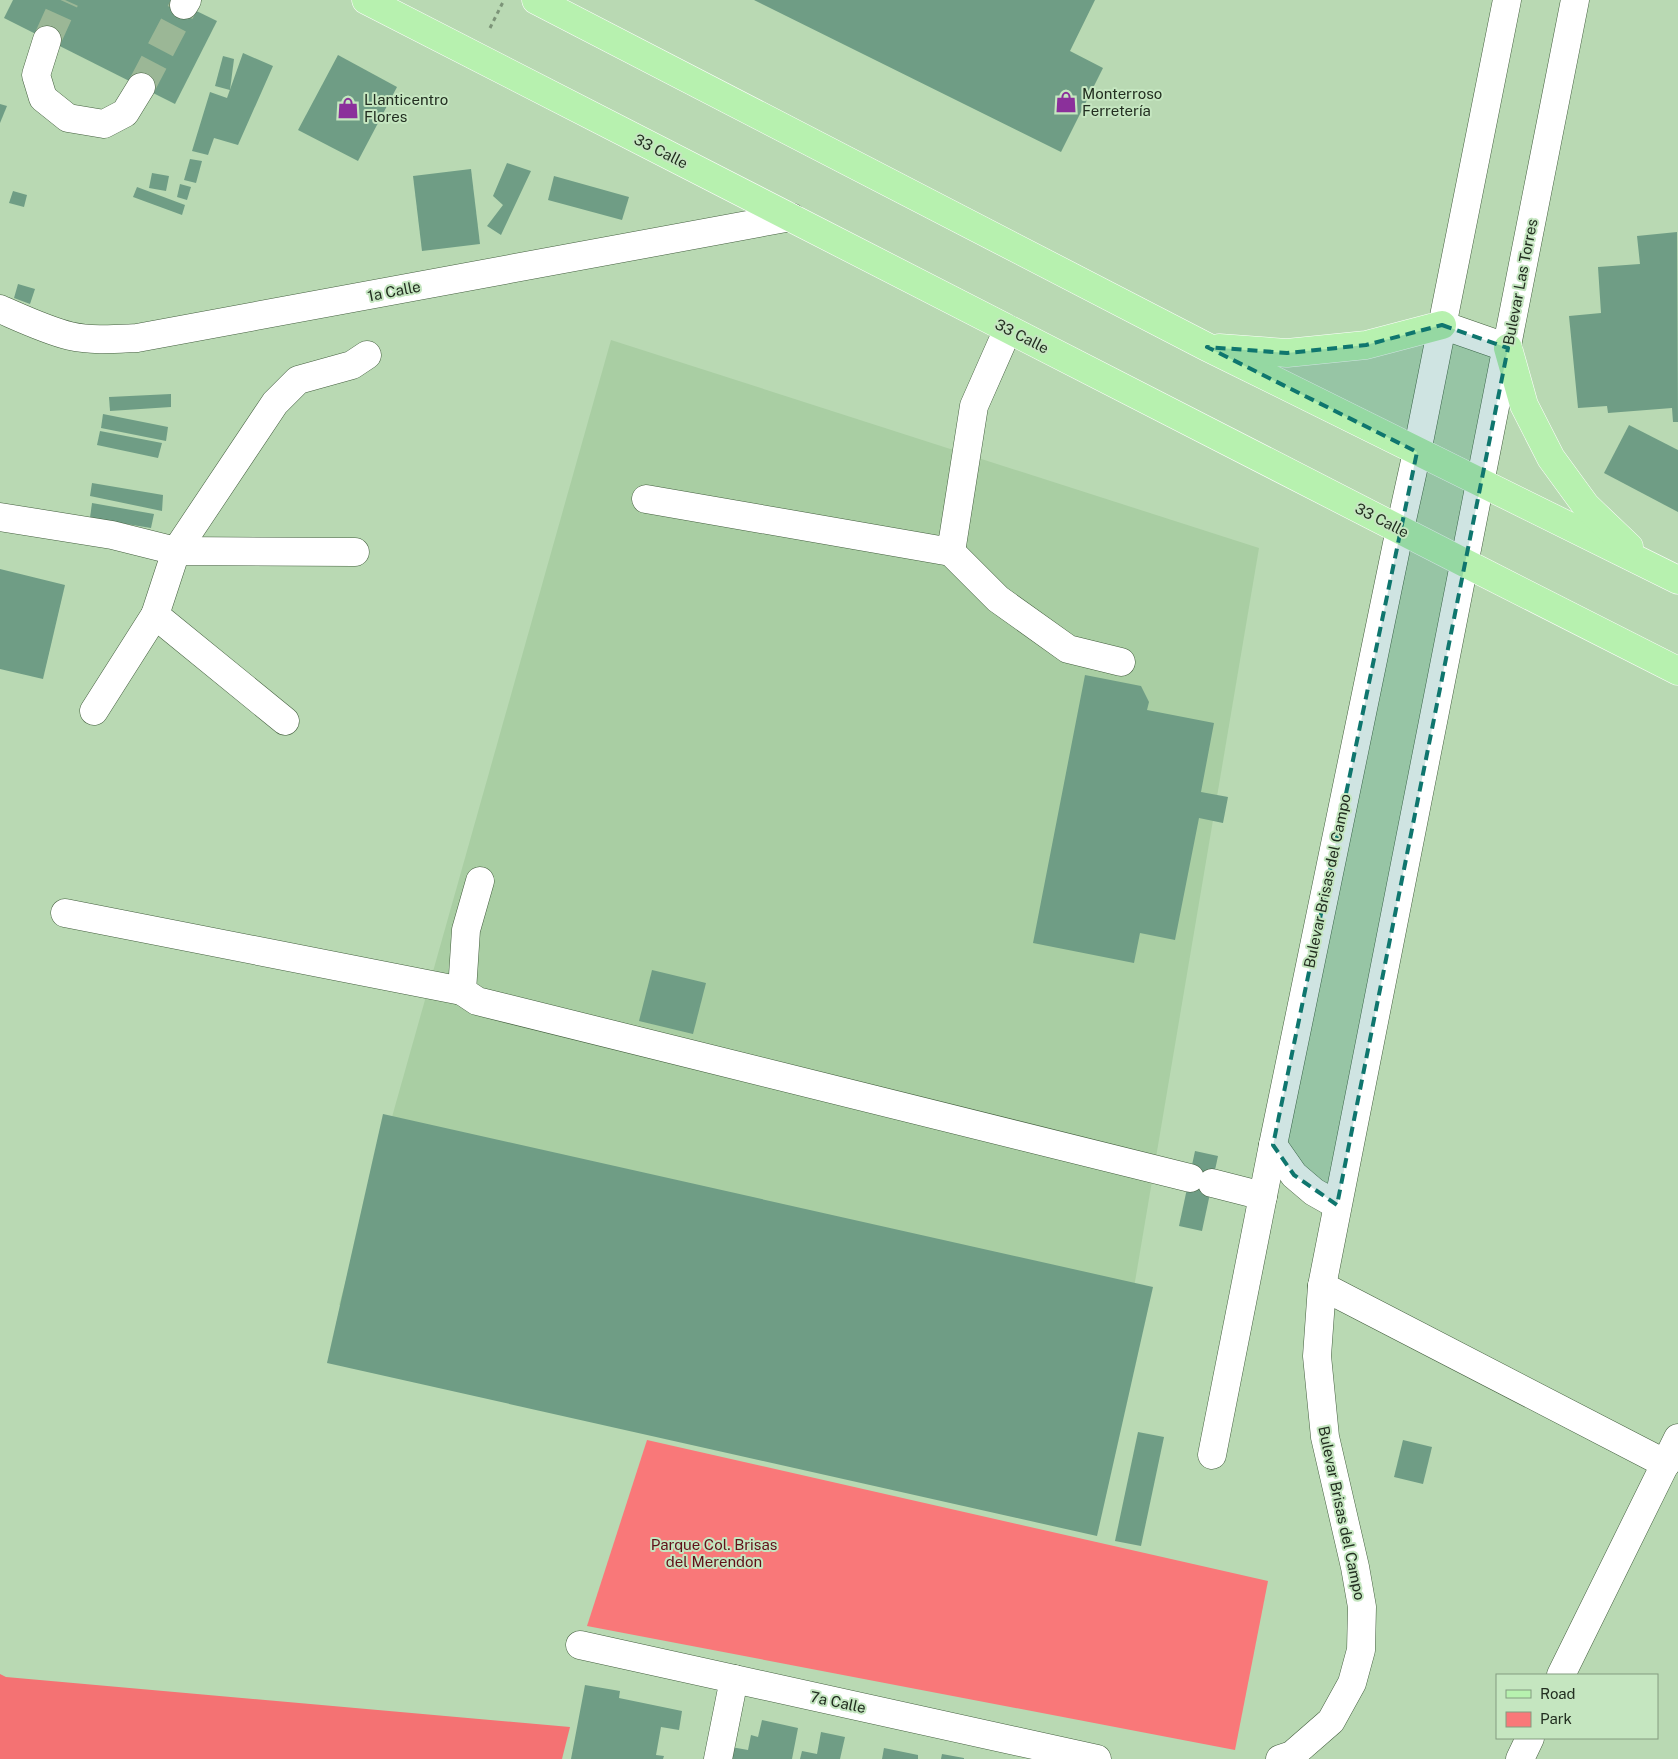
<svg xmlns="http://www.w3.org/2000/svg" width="1678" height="1759" font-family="'Public Sans',sans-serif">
<rect width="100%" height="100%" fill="#b9d9b3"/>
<!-- built -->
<polygon fill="#a9cea3" points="611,340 1259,548 1104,1465 339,1305"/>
<!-- green -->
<polygon fill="#f97879" points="647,1440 1268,1581 1235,1750 587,1626"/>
<!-- forest -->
<polygon fill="#f47273" points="0,1674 6,1677 570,1727 562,1759 0,1759"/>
<!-- building -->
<g fill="#6f9d85">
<polygon points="13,0 174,0 217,21 175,104 4,18"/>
<polygon points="754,0 1095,0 1070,51 1103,68 1061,152"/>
<polygon points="243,53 273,66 238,145 214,138 208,155 192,151 210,92 227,98"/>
<polygon points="338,55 397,87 358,161 298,130"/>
<polygon points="223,56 234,59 230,90 215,86"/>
<polygon points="0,104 7,106 0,123"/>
<polygon points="190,159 202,161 196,183 184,180"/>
<polygon points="507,163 531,171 501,235 487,226 503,205 493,196"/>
<polygon points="471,169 480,244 422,251 413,176"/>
<polygon points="152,173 169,176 166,191 149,188"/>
<polygon points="554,176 629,197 622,220 548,200"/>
<polygon points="180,184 191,187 187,200 177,197"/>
<polygon points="137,187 185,205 182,215 133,197"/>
<polygon points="13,191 27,195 24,207 9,203"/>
<polygon points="1677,232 1678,422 1673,422 1672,408 1608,413 1607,406 1578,408 1569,316 1601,313 1598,267 1640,264 1637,236"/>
<polygon points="18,284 35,289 30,304 14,298"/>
<polygon points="171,394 171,407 110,411 109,397"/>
<polygon points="103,414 168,427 166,441 101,428"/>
<polygon points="1629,425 1678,450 1678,512 1604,473"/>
<polygon points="100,431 162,443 158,458 97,445"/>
<polygon points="92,483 163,495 162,511 90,496"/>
<polygon points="92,503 154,514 151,528 90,518"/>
<polygon points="0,569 65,585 43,679 0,669"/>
<polygon points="1085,675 1141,686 1149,702 1147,710 1214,723 1201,792 1228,797 1223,823 1199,818 1175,940 1140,933 1134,963 1033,943"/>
<polygon points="652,970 706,983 693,1034 639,1021"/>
<polygon points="383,1114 1153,1287 1097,1536 327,1363"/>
<polygon points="1195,1151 1218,1156 1202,1231 1179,1226"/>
<polygon points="1138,1432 1164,1437 1141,1546 1115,1541"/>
<polygon points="1403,1440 1432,1447 1423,1484 1394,1477"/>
<polygon points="585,1685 620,1691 619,1698 682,1711 679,1730 661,1727 656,1755 664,1756 663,1759 571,1759"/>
<polygon points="762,1720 798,1728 792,1759 729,1759 731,1747 748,1750 751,1735 758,1737"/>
<polygon points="821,1732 845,1737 840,1759 800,1759 802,1751 817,1754"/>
<polygon points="884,1748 918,1755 918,1759 882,1759"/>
<polygon points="942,1754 964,1758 964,1759 941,1759"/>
</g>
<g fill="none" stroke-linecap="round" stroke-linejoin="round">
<!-- minor-tunnel -->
<g stroke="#9bb796" stroke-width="28" stroke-dasharray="28 14" stroke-linecap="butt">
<polyline points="47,40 65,0"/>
<polyline points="141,87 184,5"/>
</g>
<!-- minor casing -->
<g stroke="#445f3f" stroke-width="29">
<g id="minor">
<polyline points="184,5 187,0"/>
<polyline points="47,40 36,75 43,98 68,118 104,124 125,113 141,87"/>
<path d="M 0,309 C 23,319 46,330 70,336 C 92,341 115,339 137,338 L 791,217"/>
<polyline points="1442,325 1508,348"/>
<polyline points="646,499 951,552 974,406 1008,329"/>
<polyline points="0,517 112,535 176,551 275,403 298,380 352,365 367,355"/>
<polyline points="951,552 998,599 1068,649 1121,662"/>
<polyline points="94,711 155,615"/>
<polyline points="285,721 155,615 176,551 355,552"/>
<polyline points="480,881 466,930 462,991 477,1001 1190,1178"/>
<polyline points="65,913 462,991"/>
<polyline points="1212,1183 1263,1196"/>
<polyline points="1337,1205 1314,1192 1294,1175 1273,1145 1400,529 1417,452 1507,0"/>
<polyline points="1322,1286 1666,1464"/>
<polyline points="1212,1455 1273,1145"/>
<polyline points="580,1645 1097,1759"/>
<polyline points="1561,1675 1678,1438"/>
<polyline points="718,1759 734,1679"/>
<polyline points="1280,1759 1292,1755 1331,1721 1352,1683 1361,1650 1362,1607 1355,1567 1325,1437 1317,1356 1322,1286 1575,0"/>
<polyline points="1520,1759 1530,1738"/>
</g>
</g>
<!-- major casing -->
<g stroke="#fff" stroke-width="29">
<g id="major">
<polyline points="366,0 1465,563 1678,671"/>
<polyline points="536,0 1207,347 1678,580"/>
<polyline points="1219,348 1287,353 1366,345 1442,325"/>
<polyline points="1508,348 1524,405 1551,458 1586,506 1629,547"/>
</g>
</g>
<!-- path -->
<polyline stroke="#7c9478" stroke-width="3" stroke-dasharray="4 4" stroke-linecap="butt" points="490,28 504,0"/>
<!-- minor -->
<use href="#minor" stroke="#fff" stroke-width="28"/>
<!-- major -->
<use href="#major" stroke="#b7f1af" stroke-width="28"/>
</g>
<!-- marked area -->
<path fill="#0f766e" fill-opacity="0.2" stroke="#0f766e" stroke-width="4" stroke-dasharray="10 6" stroke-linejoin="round" d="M 1442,325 L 1508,348 L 1337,1205 L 1294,1175 L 1273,1145 L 1417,452 L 1207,347 L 1287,353 L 1366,345 Z"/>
<!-- icons -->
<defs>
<g id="shop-bare" transform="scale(1.725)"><path d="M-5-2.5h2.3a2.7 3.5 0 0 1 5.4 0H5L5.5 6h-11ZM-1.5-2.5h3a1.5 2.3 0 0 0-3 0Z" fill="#8b309b" stroke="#c5e6c0" stroke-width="2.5" paint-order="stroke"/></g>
</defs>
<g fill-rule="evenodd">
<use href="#shop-bare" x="1066" y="102"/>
<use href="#shop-bare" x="348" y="108"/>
</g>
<g text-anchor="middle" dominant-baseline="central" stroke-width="4" stroke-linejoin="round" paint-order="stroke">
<!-- poi labels -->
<g font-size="15" fill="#222e20" stroke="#c5e6c0" text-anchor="start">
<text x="1082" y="93">Monterroso<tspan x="1082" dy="17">Ferretería</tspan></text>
<text x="364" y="99">Llanticentro<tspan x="364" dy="17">Flores</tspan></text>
</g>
<!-- street labels -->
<g font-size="15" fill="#222e20" stroke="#c5e6c0">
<text transform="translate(661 151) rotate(27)">33 Calle</text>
<text transform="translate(1520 282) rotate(-79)">Bulevar Las Torres</text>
<text transform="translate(394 291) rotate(-11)">1a Calle</text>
<text transform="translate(1022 336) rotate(27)">33 Calle</text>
<text transform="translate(1382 520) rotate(27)">33 Calle</text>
<text transform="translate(1327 881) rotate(-78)">Bulevar Brisas del Campo</text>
<text transform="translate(1342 1513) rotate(78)">Bulevar Brisas del Campo</text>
<text transform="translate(838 1702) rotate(12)">7a Calle</text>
</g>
<!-- park labels -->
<g font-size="15" fill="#610f18" stroke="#c5e6c0">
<text x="714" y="1544">Parque Col. Brisas<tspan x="714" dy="17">del Merendon</tspan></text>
</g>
</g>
<!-- legend -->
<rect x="1496" y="1674" width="162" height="65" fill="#c5e6c0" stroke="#849c80"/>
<rect x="1506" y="1690" width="25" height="8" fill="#b7f1af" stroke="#849c80"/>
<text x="1540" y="1699" font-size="15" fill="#222e20">Road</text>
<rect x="1506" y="1712" width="25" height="15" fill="#f97879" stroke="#849c80"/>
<text x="1540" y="1724" font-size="15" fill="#222e20">Park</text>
</svg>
